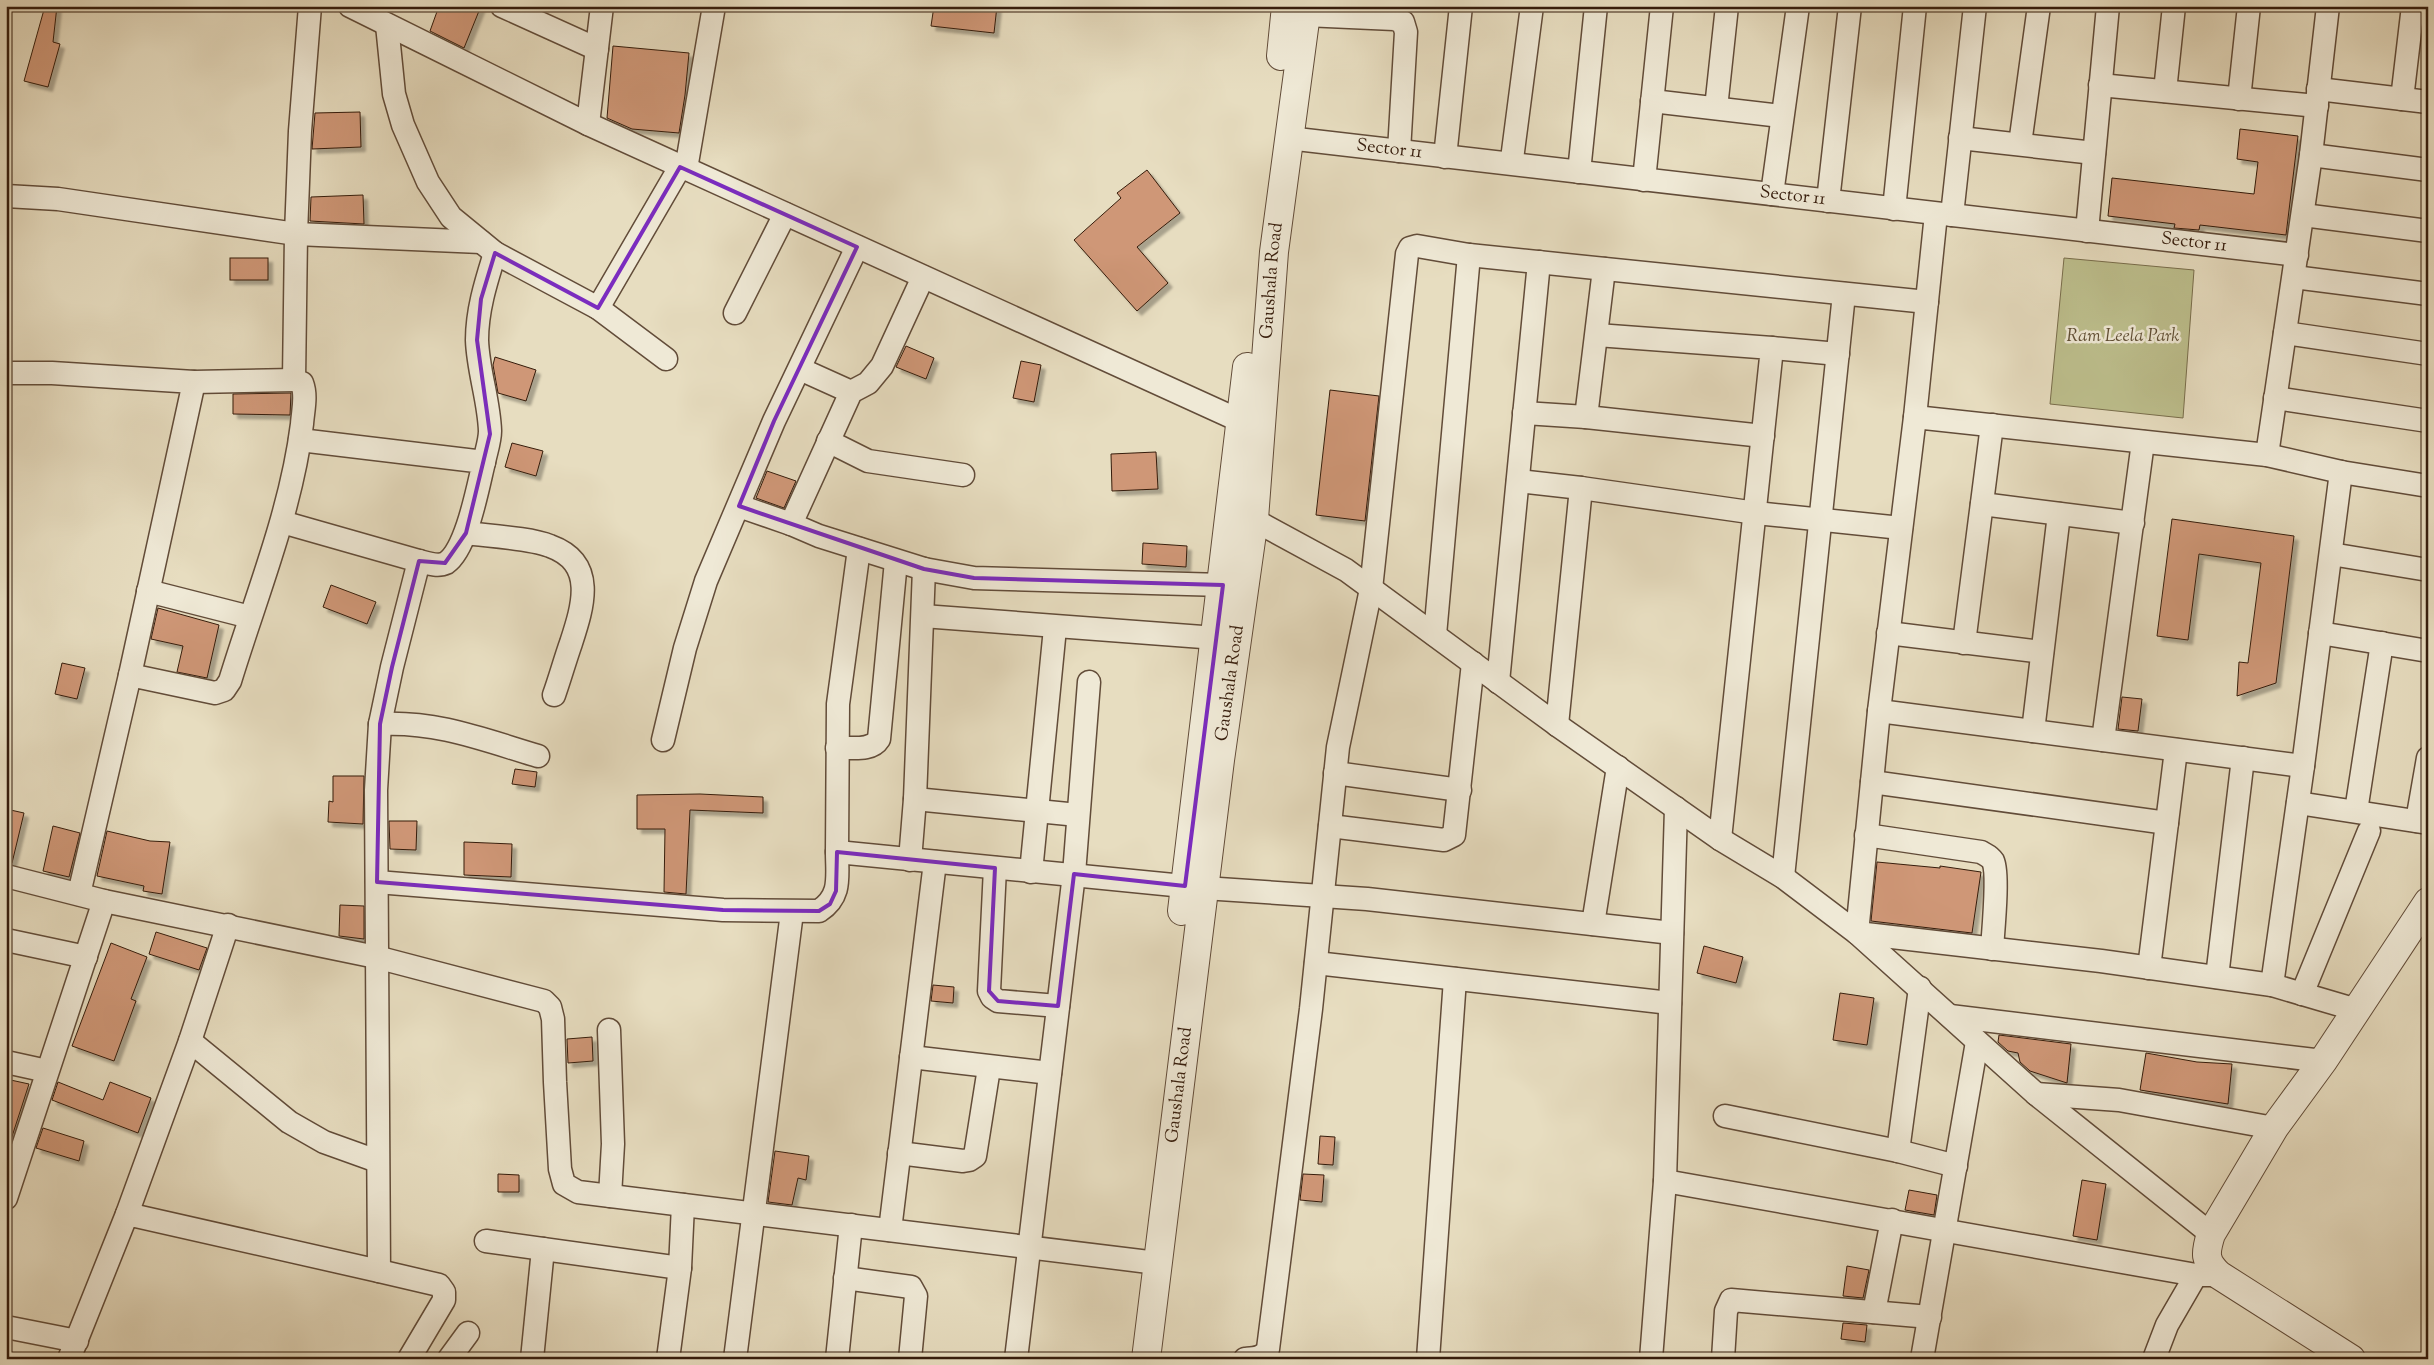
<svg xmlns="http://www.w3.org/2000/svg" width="2434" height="1365" font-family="'Sorts Mill Goudy',serif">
<defs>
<filter id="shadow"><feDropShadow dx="4.5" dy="4.5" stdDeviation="1" flood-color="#0004"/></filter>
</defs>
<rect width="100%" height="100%" fill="#e7ddc0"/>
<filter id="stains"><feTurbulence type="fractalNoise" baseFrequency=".004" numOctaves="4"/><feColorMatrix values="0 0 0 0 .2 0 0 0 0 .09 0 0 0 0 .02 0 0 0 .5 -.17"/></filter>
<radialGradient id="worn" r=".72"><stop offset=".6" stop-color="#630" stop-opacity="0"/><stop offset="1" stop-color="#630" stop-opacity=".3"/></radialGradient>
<!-- green -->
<polygon fill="#bdbf8d" stroke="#796e4c" points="2064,258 2194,270 2183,418 2050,404"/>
<!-- building -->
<g fill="#cf9777" stroke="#351c0c" filter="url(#shadow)">
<polygon points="45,6 57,6 53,42 60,44 48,87 24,81"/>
<polygon points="439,6 481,6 464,48 430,31"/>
<polygon points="934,6 997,6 994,33 931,26"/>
<polygon points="613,46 689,53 685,95 679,133 632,129 607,118"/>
<polygon points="360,112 361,147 312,149 315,113"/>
<polygon points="2240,129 2298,136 2286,235 2200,225 2199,230 2174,228 2175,224 2108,216 2112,178 2254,194 2258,162 2237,159"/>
<polygon points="1147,170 1180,213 1137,247 1168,283 1137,311 1074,240 1121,198 1117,193"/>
<polygon points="363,195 364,224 310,221 311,197"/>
<rect x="230" y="258" width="38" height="22"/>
<polygon points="906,346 934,358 926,379 896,367"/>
<polygon points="495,357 536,370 526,401 498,393 493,365"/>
<polygon points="1021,361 1041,365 1034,402 1013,398"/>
<polygon points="1330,390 1379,396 1365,521 1316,515"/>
<polygon points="291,393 290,415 233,414 233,394"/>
<polygon points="512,443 543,451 536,476 505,467"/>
<polygon points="1156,452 1158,489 1112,491 1111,454"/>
<polygon points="767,471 796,481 784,508 756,498"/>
<polygon points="2172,519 2294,536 2276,683 2237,696 2239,662 2248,663 2261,563 2199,554 2188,640 2157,636"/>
<polygon points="1143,543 1187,546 1186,567 1142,564"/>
<polygon points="331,585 376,602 367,624 323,607"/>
<polygon points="158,608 219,625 207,678 177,672 183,646 151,639"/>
<polygon points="62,663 85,668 77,699 55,694"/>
<polygon points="2122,697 2142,699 2138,731 2118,729"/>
<polygon points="515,769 537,772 535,787 512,784"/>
<polygon points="333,776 364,776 363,824 328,822 329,801 333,802"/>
<polygon points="700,794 763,797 763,813 690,810 686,894 664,892 665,829 637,829 637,795"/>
<polygon points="6,809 24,813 12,863 6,862"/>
<polygon points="389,821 417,821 416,850 390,849"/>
<polygon points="53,826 80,833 69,877 43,871"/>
<polygon points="107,831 150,841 170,842 162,894 143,891 144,886 97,876"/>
<polygon points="464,842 512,844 511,877 464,875"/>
<polygon points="1877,862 1940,868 1940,866 1981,872 1972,933 1871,921"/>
<polygon points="340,905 364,906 364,939 339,936"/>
<polygon points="156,932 207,948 199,970 149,954"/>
<polygon points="111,943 147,957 131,999 136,1001 114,1061 72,1046"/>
<polygon points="1704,946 1743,957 1736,983 1697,973"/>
<polygon points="933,985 954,987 953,1003 931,1001"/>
<polygon points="1840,993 1874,998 1867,1045 1833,1040"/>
<polygon points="1999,1035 2071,1044 2067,1083 2030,1071 2020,1062 2018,1053 2008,1051 1998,1042"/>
<polygon points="592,1037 593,1061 568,1063 567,1039"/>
<polygon points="2146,1053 2197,1062 2232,1064 2228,1104 2140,1090"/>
<polygon points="6,1079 29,1084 6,1155"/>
<polygon points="58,1082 103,1100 110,1082 151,1098 138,1133 52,1100"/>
<polygon points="43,1128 84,1141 79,1161 36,1148"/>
<polygon points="1320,1136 1335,1137 1333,1165 1318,1164"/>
<polygon points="775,1151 809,1156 806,1180 798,1178 792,1205 768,1202"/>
<polygon points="498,1174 519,1175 519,1192 498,1192"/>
<polygon points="1303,1174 1324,1175 1322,1202 1300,1200"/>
<polygon points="2082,1180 2106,1184 2097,1240 2073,1236"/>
<polygon points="1909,1190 1937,1195 1934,1215 1905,1210"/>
<polygon points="1847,1266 1869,1270 1863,1298 1843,1296"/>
<polygon points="1843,1323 1867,1325 1865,1342 1841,1339"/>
</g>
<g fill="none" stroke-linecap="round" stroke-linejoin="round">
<!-- minor casing -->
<g stroke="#624c39" stroke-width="25">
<g id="minor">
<polyline points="350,6 588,124 602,6"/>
<polyline points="502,6 597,49"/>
<polyline points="1305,15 1394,19 1403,22 1406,32 1399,151"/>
<polyline points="387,25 394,94 403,125 428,182 451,217 495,253 598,308 666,359"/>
<polyline points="2100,85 2317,106"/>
<polyline points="2318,89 2428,102"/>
<polyline points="2165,91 2174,6"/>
<polyline points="2239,99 2249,6"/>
<polyline points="2402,99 2413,6"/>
<polyline points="1652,101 1781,116"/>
<polyline points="1716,108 1727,6"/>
<polyline points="588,124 1256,428"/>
<path id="s1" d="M 1288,138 L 2297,255"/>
<polyline points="1960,138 2094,153"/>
<polyline points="2020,144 2039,6"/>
<polyline points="2311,155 2428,170"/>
<polyline points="1445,157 1461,6"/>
<polyline points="1512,159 1532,6"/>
<polyline points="686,169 714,6"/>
<polyline points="1579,172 1596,6"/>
<polyline points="1644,180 1662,6"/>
<polyline points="1772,194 1798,6"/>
<polyline points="6,196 58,199 296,234 481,242"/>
<polyline points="1828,201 1850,6"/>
<polyline points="1894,209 1915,6"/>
<polyline points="1952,215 1975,6"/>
<polyline points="2303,215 2428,231"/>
<polyline points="2087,231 2108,6"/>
<polyline points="923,277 882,366 868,383 851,392 791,524 819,536 924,569 974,578 1223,585"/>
<polyline points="2294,277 2428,294"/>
<polyline points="598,308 680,167"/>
<polyline points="735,313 785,214"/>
<polyline points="2285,333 2428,354"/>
<polyline points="1597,335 1772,348 1720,839"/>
<polyline points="1772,348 1838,354"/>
<polyline points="800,369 851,392"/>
<polyline points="6,373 52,373 194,382 130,675"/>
<polyline points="194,382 294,380"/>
<polyline points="2275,398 2428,421"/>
<polyline points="1524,413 1586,417 1763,436"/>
<polyline points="1586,417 1604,269"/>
<polyline points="1915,417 1936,214"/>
<polyline points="828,441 868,461 963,475"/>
<polyline points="2267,455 2311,155 2328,6"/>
<path d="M 484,462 C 486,452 490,441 490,431 C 489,400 478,371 477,340 C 477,310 486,282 495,253"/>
<polyline points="1518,481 1581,488 1756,513 1901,528"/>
<polyline points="1982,504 2133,523"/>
<polyline points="739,506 791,524"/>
<polyline points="1241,513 1346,570 1557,725 1720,839 1783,877 1857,933 2036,1094 2211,1234"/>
<path d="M 282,522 L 419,561 C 427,563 438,567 446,563 C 467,549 478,486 484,462 L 300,440"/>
<path d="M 466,533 C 489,536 530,538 550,546 C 597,563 583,606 571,643 C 565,660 560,678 554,695"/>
<polyline points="2331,554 2428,570"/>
<polyline points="148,591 250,617"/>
<polyline points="923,616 1216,638"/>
<polyline points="1888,633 2042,652"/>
<polyline points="2320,633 2428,651"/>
<polyline points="1435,635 1469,255"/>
<polyline points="1964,643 1992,425"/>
<polyline points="1498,682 1539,262"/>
<polyline points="1879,711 2303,766"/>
<path d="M 380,724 C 437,721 484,740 538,756"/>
<polyline points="1557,725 1581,488"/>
<polyline points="2033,731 2059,514"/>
<polyline points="663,740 685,648 706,581 774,421 857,247"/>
<polyline points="2103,740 2143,442"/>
<path d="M 837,748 C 851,747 871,752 879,739 L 896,561"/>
<polyline points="1335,773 1460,790"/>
<polyline points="1872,782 2167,823"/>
<polyline points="915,799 1078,815"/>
<polyline points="2298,803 2428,823"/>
<polyline points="2356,811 2382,643"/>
<polyline points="2417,821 2428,758"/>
<polyline points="1330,826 1444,840 1454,835 1473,663"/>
<path d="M 1866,835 L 1981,852 C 1986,855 1990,856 1993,861 C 1999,874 1993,932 1992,949"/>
<polyline points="837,852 838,704 859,549"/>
<polyline points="910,860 915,799 924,569"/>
<polyline points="995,868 989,991 992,997 998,1001 1058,1006"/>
<polyline points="1031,872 1055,628"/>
<polyline points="6,876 104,901 376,957 544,1001 550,1007 553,1019 555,1082 560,1169 564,1184 578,1192 1157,1263"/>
<polyline points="1783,877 1844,294"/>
<path d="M 377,882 L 723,910 L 819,911 C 842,896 837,877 837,852 L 1204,888 L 1367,899 L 1672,933"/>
<path d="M 79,894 L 130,675 L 215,693 L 224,690 L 230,681 C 256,596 291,512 302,424 C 303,410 307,396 302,383 L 294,380 L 296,234 L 300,131 L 310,6"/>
<polyline points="1593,924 1618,767"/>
<polyline points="6,940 86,957"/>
<polyline points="1316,963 1670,1003"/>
<polyline points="2149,968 2176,750"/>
<polyline points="2217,977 2243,758"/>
<polyline points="2272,985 2303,766 2341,472"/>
<polyline points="2302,994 2369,831"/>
<polyline points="2357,1010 2272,985 2101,961 1857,933 1879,711 1915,417 2267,455 2341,472 2428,486"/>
<polyline points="1950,1016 2323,1061"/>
<polyline points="609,1030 613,1144 610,1196"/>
<polyline points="190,1041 289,1122 324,1142 377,1161"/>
<polyline points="911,1057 1050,1073"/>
<polyline points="6,1062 47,1071"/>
<polyline points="2036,1094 2119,1100 2274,1128"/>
<polyline points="1725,1116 1898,1151 1956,1166"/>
<polyline points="1898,1151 1920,988"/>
<polyline points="899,1153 963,1161 969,1160 975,1156 989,1068"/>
<polyline points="1665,1181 2196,1275 2219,1275"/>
<polyline points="6,1198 104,901"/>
<polyline points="127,1214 190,1041 228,925"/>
<polyline points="890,1230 935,862"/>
<polyline points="486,1241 680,1268"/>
<polyline points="845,1278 911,1287 916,1296 910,1359"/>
<polyline points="1874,1312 1892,1220"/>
<polyline points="6,1327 77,1341"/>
<polyline points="69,1359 127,1214 379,1271"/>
<polyline points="409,1359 444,1300 444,1292 439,1285 379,1271 376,790 380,724 392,667 419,561"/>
<polyline points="449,1359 468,1333"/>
<polyline points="532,1359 543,1249"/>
<polyline points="668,1359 680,1268 683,1205"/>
<polyline points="735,1359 792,912"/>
<polyline points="837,1359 851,1225"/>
<polyline points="1016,1359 1074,874 1089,682"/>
<path d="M 1245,1359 C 1255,1358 1263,1358 1268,1349 L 1311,1009 L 1338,747 L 1371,589 L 1407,254 L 1410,248 L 1417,246 L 1469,255 L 1927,302"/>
<polyline points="1428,1359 1455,979"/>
<polyline points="1651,1359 1665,1181 1676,808"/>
<polyline points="1723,1359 1726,1311 1731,1300 1930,1317"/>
<polyline points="1922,1359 1977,1042"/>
<polyline points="2154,1359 2167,1325 2196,1275"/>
</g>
</g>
<!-- tertiary casing -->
<g stroke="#624c39" stroke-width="30">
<g id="tertiary">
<polyline points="1281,56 1286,6"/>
<polyline points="1182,911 1247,367"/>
<path id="s2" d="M 1146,1359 L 1220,760 L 1254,519 L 1274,252 L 1307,6"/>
<path d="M 2351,1359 L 2219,1275 C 2204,1261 2205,1253 2211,1234 L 2274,1128 L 2323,1061 L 2428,902"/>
</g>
</g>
<!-- minor -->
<use href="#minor" stroke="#efe9d6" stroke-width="22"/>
<!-- tertiary -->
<use href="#tertiary" stroke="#efe9d6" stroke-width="28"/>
</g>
<!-- marked area -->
<path fill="none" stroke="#7b2cbf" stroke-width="4" stroke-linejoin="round" d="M 680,167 L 857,247 L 774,421 L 739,506 L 924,569 L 974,578 L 1223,585 L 1185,886 L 1074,874 L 1058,1006 L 998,1001 L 989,991 L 995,868 L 837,852 L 836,891 L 830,904 L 819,911 L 723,910 L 377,882 L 380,724 L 392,667 L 419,561 L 445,563 L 466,533 L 490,434 L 477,340 L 481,299 L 495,253 L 598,308 Z"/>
<g text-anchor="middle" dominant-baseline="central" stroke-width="5" stroke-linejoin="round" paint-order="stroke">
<!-- street labels -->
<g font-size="18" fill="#351c0c" stroke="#efe9d6">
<text stroke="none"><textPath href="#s1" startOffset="102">Sector 11</textPath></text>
<text stroke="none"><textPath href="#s1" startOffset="508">Sector 11</textPath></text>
<text stroke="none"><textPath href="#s1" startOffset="912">Sector 11</textPath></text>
<text stroke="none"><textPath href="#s2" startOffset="1086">Gaushala Road</textPath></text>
<text stroke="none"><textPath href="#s2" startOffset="681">Gaushala Road</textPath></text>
<text stroke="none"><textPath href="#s2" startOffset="276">Gaushala Road</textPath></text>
</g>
<!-- park labels -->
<g font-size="18" font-style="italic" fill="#5e4d33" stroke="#efe9d6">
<text x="2123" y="337">Ram Leela Park</text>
</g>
</g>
<!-- margin -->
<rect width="2434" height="1365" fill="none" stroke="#e7ddc0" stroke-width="25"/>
<rect x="8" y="8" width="2419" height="1350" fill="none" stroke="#351c0c" stroke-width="2.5"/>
<rect x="12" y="12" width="2409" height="1340" fill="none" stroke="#351c0c"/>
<rect width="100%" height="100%" filter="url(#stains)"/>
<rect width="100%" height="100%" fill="url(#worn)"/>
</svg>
